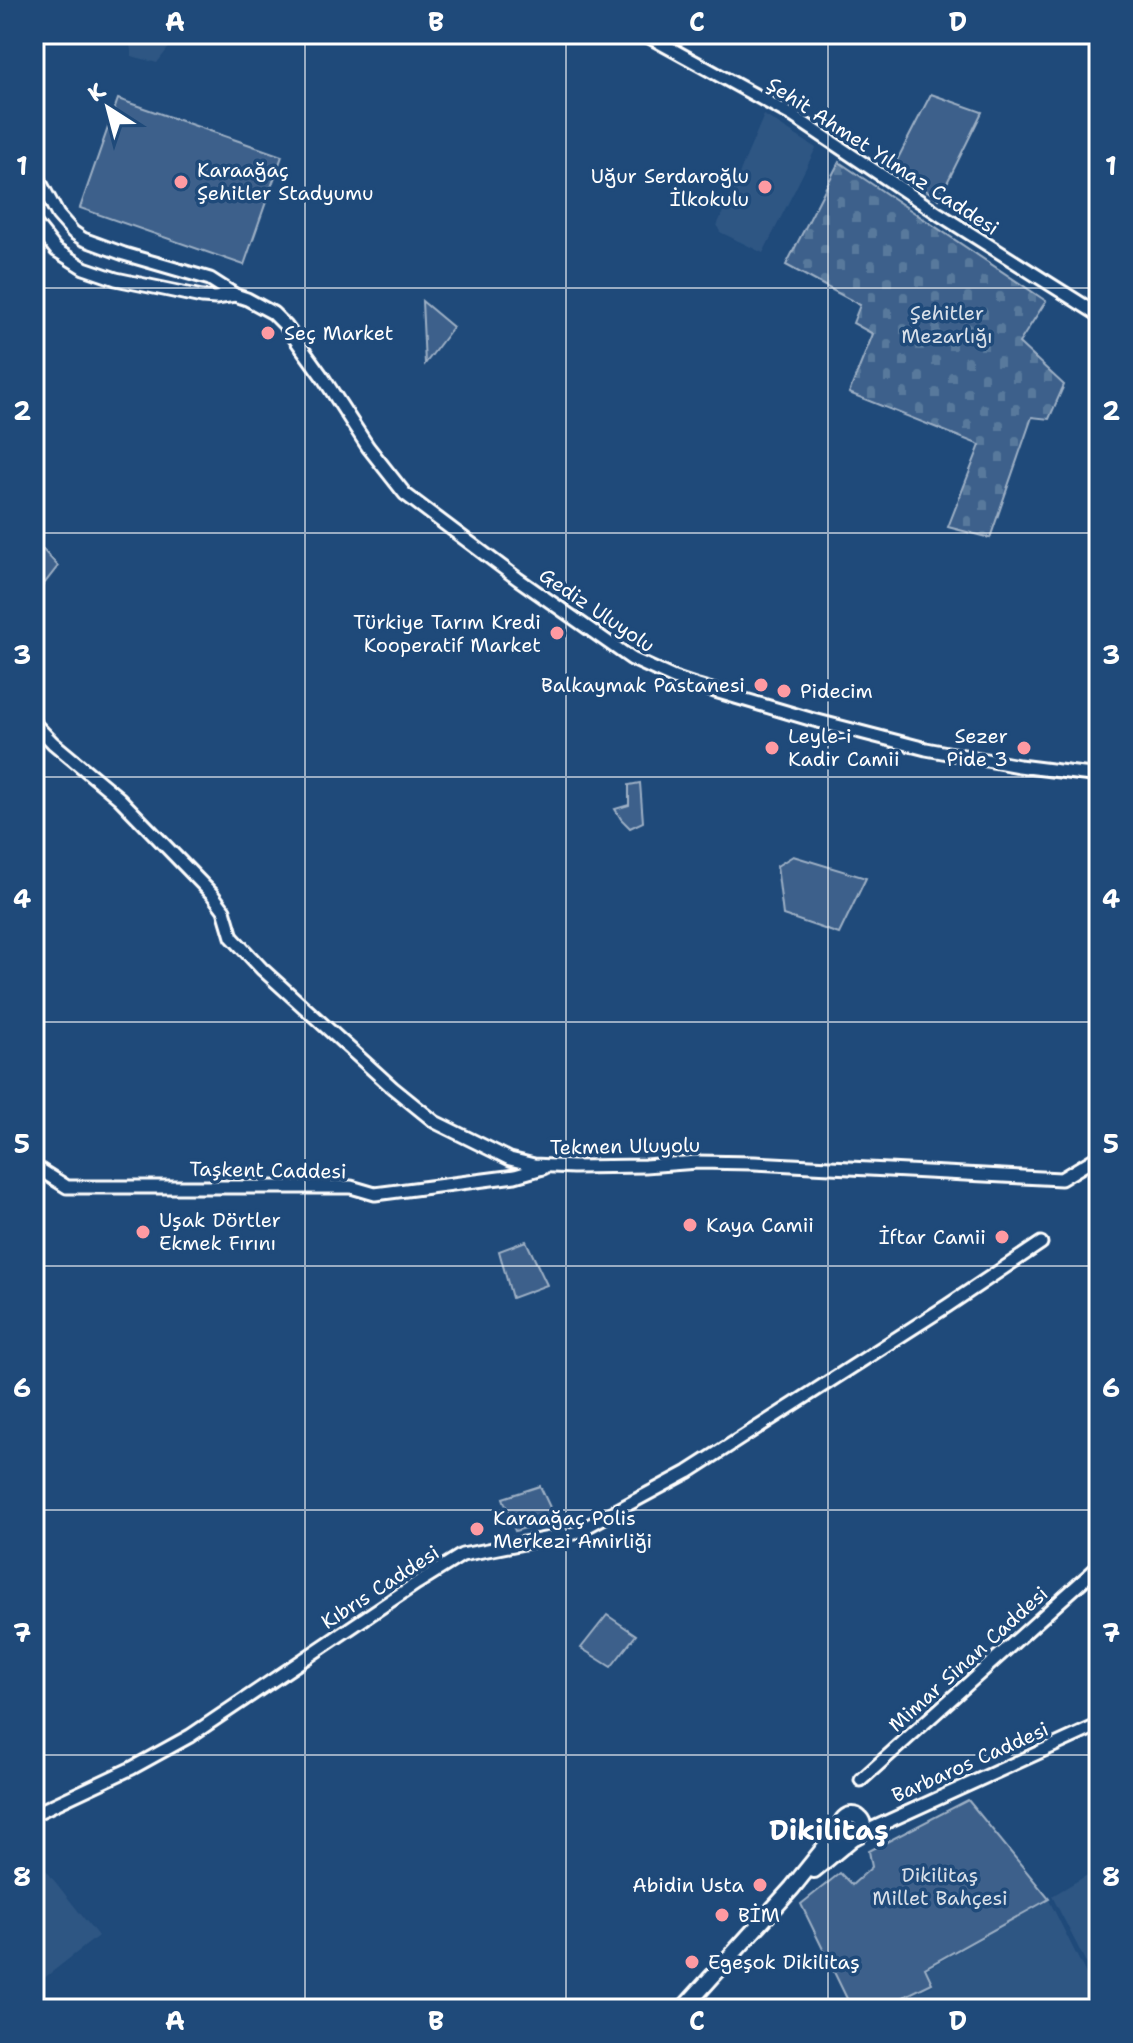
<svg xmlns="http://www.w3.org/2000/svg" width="1133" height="2043" font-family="'Shantell Sans',sans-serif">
<defs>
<pattern id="cemetery-stones" width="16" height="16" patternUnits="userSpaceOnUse" patternTransform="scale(2)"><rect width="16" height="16" fill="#3c618b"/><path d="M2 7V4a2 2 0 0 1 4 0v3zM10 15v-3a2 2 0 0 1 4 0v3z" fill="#59799c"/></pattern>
</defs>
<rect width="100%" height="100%" fill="#1f4a7a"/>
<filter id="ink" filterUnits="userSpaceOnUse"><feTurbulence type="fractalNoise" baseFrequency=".0125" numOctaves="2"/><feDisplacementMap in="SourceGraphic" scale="16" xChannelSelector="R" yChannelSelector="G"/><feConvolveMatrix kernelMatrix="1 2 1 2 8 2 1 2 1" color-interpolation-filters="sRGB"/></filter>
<g filter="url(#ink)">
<!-- built -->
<g fill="#2e5683">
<polygon points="128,34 179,34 157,63 132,56"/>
<polygon points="764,115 816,148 763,253 720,232 717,226"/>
<polygon points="34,1855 98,1936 34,1986"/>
<polygon points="1099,1868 1099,1988 1052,1896"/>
<polygon points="1049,1900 1099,2000 1099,2009 883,2009 933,1985 927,1969"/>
</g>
<!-- cemetery -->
<polygon fill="url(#cemetery-stones)" stroke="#9eb0c5" stroke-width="2" points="839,162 1046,301 1019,343 1064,385 1049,419 1032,417 990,538 948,527 980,445 849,393 873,334 853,323 860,305 786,265"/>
<!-- park -->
<g fill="#3c618b" stroke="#9eb0c5" stroke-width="2">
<polygon points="931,94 982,112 939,199 893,168"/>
<polygon points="118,99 282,156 244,265 80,208"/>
<polygon points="422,301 453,327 425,364"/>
<polygon points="34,540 58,566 37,593 34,590"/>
<polygon points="640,783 643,822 630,828 621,819 615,809 629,805 629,785"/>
<polygon points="793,856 866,878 839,934 783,915 777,866"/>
<polygon points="526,1241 547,1285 512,1298 499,1251"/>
<polygon points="540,1486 554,1516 552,1520 515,1531 503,1498"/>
<polygon points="607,1615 636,1635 611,1667 581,1648"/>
<polygon points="968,1800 1049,1899 925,1968 932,1983 879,2009 852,2009 801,1904 840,1873 852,1885 872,1867 869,1851"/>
</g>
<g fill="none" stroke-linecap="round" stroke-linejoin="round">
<!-- minor casing -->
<g stroke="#fff" stroke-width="17">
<g id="minor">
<polyline points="644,34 793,116 939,214 1099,315"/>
<polyline points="34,171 58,215 73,232 83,239 124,254 210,279 235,295 247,299 273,313 286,326 324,379 368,447 405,494 518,579 632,659 674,678 698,686 810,719 926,749 1019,766 1099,776"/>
<polyline points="34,222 56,250 84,268 116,279 202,297 216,298 235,295"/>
<polyline points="34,723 53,743 119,798 212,894 224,910 232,937 262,969 393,1088 435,1122 510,1159 534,1165 573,1167 645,1166 697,1162 754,1163 1061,1179 1099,1156"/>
<polyline points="34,1166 67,1187 351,1187 375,1194 515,1176 543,1168"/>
<polyline points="861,1780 1099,1566"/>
<polyline points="34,1814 132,1768 190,1736 417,1583 462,1555 575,1533 688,1472 947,1306 1041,1243"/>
<polyline points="858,1835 1099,1725"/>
</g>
</g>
<!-- major casing -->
<g stroke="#fff" stroke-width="20">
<g id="major">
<circle cx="852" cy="1826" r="11"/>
<polyline points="814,1870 855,1836"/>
<polyline points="683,2009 792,1888 841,1827"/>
</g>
</g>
<!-- minor -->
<use href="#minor" stroke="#1f4a7a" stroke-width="11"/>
<!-- major -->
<use href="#major" stroke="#1f4a7a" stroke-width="14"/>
</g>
</g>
<!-- grid -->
<path fill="none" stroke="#fff" stroke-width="2" stroke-opacity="0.55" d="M 305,34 L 305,2009M 566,34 L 566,2009M 828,34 L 828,2009M 34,288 L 1099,288M 34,533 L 1099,533M 34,777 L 1099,777M 34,1022 L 1099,1022M 34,1266 L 1099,1266M 34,1510 L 1099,1510M 34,1755 L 1099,1755"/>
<!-- markers -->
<g fill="#ff9aa2" stroke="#1f4a7a" stroke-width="3">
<circle cx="181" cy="182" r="8"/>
<circle cx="765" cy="187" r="8"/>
<circle cx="268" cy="333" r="8"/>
<circle cx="557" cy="633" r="8"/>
<circle cx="761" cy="685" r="8"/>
<circle cx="784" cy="691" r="8"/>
<circle cx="772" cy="748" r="8"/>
<circle cx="1024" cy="748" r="8"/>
<circle cx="690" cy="1225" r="8"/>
<circle cx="143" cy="1232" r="8"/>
<circle cx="1002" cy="1237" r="8"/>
<circle cx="477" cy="1529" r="8"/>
<circle cx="760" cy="1885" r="8"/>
<circle cx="722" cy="1915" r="8"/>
<circle cx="692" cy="1962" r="8"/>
</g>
<g text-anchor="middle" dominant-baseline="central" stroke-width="7" stroke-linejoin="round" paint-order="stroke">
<!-- street labels -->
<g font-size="20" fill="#fff" stroke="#1f4a7a">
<text transform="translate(883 156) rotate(33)">Şehit Ahmet Yılmaz Caddesi</text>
<text transform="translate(597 610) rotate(34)">Gediz Uluyolu</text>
<text transform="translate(625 1146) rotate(-1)">Tekmen Uluyolu</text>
<text transform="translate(268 1170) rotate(1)">Taşkent Caddesi</text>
<text transform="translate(380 1587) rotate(-33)">Kıbrıs Caddesi</text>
<text transform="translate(968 1659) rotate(-42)">Mimar Sinan Caddesi</text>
<text transform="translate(970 1762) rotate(-24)">Barbaros Caddesi</text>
</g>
<!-- poi labels -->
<g font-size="20" fill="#fff" stroke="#1f4a7a" text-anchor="start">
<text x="197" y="170">Karaağaç<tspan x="197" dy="23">Şehitler Stadyumu</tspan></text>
<text x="749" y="176" text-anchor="end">Uğur Serdaroğlu<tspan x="749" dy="23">İlkokulu</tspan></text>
<text x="284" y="333">Seç Market</text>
<text x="541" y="622" text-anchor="end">Türkiye Tarım Kredi<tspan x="541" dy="23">Kooperatif Market</tspan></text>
<text x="745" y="685" text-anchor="end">Balkaymak Pastanesi</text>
<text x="800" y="691">Pidecim</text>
<text x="788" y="736">Leyle-i<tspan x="788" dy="23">Kadir Camii</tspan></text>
<text x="1008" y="736" text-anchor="end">Sezer<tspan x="1008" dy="23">Pide 3</tspan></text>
<text x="159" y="1220">Uşak Dörtler<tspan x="159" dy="23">Ekmek Fırını</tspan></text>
<text x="706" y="1225">Kaya Camii</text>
<text x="986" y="1237" text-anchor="end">İftar Camii</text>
<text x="493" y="1518">Karaağaç Polis<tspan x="493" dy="23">Merkezi Amirliği</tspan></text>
<text x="744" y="1885" text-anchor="end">Abidin Usta</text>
<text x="738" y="1915">BİM</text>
<text x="708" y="1962">Egeşok Dikilitaş</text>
</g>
<!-- park labels -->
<g font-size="20" fill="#d8dfe8" stroke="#1f4a7a">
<text x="947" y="313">Şehitler<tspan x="947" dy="23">Mezarlığı</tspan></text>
<text x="940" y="1875">Dikilitaş<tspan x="940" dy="23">Millet Bahçesi</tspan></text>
</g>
<!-- district labels -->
<g font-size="28" font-weight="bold" fill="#fff" stroke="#1f4a7a">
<text x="829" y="1830">Dikilitaş</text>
</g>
</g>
<!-- margin -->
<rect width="1133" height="2043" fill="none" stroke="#1f4a7a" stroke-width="88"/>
<!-- north arrow -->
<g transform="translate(108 108) rotate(324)" stroke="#1f4a7a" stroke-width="6" paint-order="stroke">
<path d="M0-6L14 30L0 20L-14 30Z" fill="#ffffff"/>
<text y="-12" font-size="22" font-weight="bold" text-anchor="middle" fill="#ffffff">K</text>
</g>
<rect x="44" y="44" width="1045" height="1955" fill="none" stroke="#fff" stroke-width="3"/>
<g font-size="26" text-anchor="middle" font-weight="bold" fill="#fff">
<text x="175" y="31">A</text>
<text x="436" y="31">B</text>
<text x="697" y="31">C</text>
<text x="958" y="31">D</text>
<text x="22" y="175">1</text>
<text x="1111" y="175">1</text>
<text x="22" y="420">2</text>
<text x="1111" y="420">2</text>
<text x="22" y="664">3</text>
<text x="1111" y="664">3</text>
<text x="22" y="908">4</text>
<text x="1111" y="908">4</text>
<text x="22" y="1153">5</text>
<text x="1111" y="1153">5</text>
<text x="22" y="1397">6</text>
<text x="1111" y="1397">6</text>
<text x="22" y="1642">7</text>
<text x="1111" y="1642">7</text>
<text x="22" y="1886">8</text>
<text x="1111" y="1886">8</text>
<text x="175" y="2030">A</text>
<text x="436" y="2030">B</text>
<text x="697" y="2030">C</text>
<text x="958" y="2030">D</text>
</g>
</svg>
